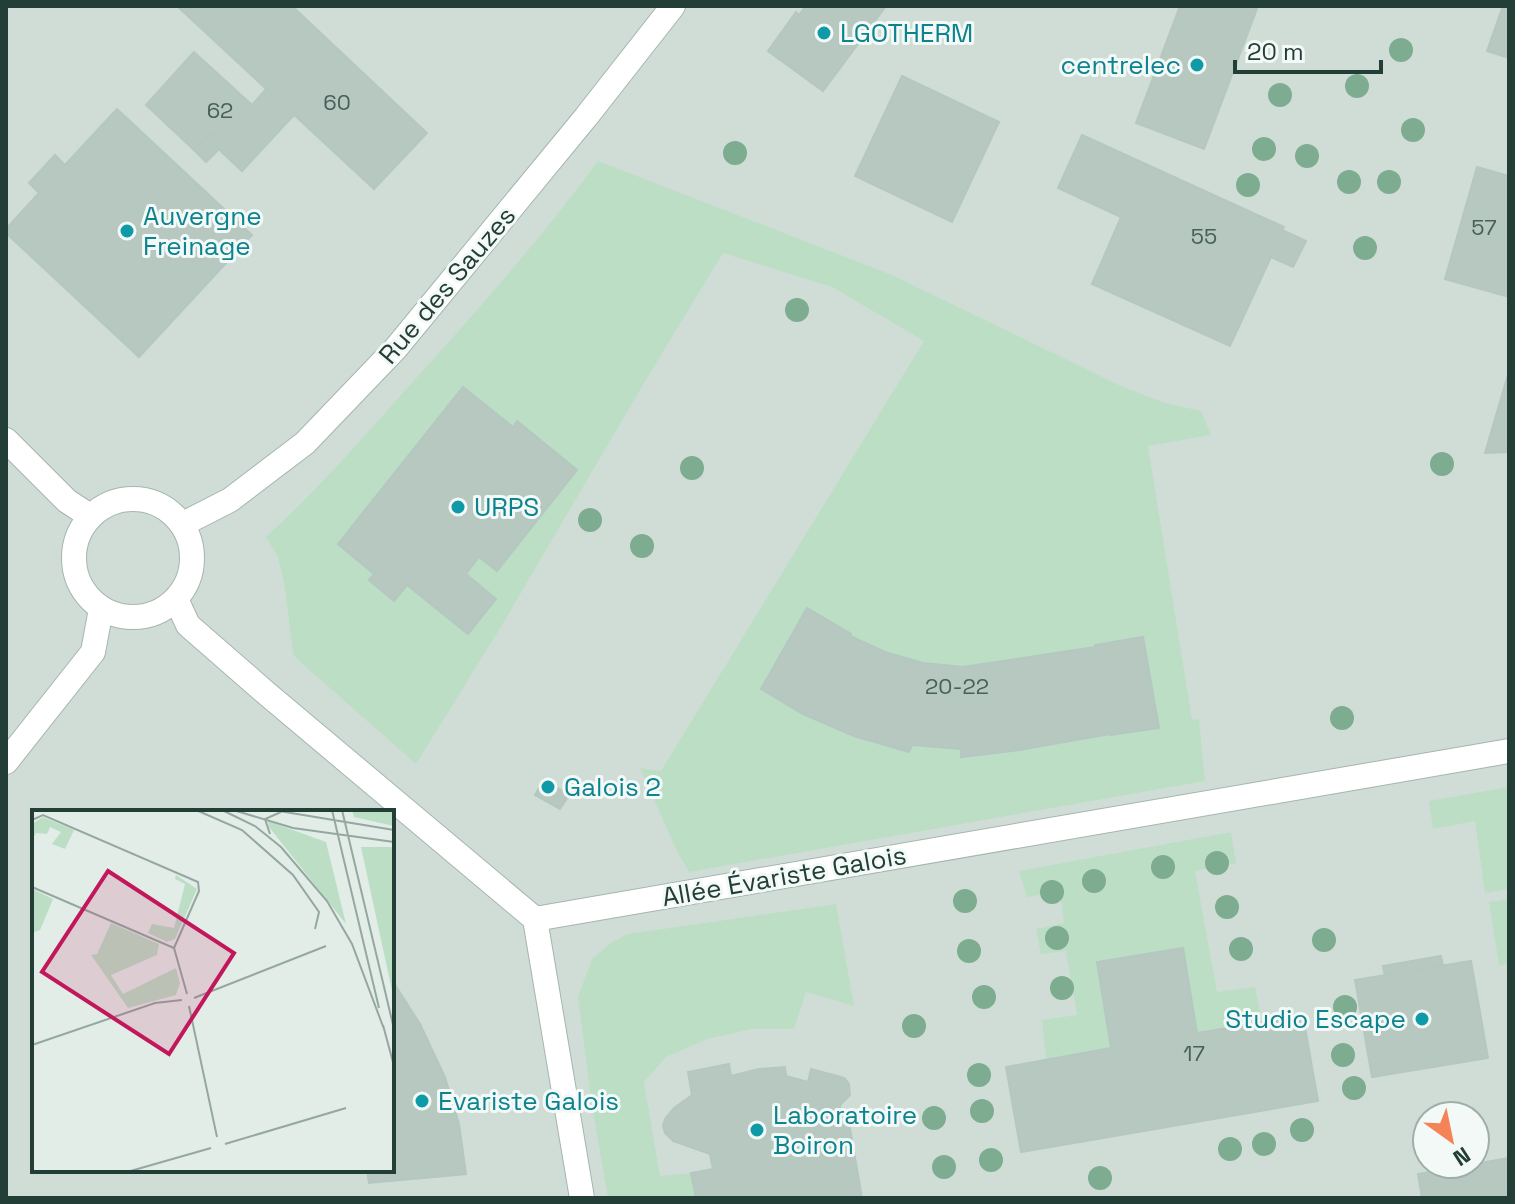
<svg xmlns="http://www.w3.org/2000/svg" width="1515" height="1204" font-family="'Space Grotesk',sans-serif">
<rect width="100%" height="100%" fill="#e2ede8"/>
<!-- built -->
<path fill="#d0ddd7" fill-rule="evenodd" d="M 6,6 L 1509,6 L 1509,1198 L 6,1198 ZM 34,812 L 392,812 L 392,1170 L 34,1170 ZM 1427,1116 L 1475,1116 L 1475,1164 L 1427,1164 Z"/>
<!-- green -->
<g fill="#bbdec5">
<path d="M 598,161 L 892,275 L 1123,387 L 1165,403 L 1201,411 L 1211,435 L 1148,446 L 1192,720 L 1199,719 L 1205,781 L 689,872 L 677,851 L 640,768 L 661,771 L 924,341 L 832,287 L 723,253 L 647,378 L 499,630 L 416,764 L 297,659 L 293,654 L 285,588 L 278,557 L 266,537 C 317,490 363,438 409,386 C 475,313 540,240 598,161 Z"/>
<polygon points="1509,787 1509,889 1485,893 1475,821 1433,829 1429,801"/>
<polygon points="1231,832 1236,863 1195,871 1217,992 1255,987 1262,1023 1197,1033 1182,948 1098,962 1111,1048 1046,1059 1042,1020 1077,1015 1066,951 1041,954 1036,929 1064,923 1060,892 1027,897 1019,871"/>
<polygon points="1509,899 1509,955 1507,955 1509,964 1499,965 1489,902"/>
<polygon points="836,904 854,1006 806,992 794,1029 752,1029 707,1039 666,1057 644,1082 660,1176 691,1173 696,1198 608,1198 592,1106 578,997 592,959 612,942 628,934"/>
</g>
<!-- building -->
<g fill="#b7c8c1" stroke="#b4c7c0" stroke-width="2">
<polygon points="177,6 292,6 427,133 374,189"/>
<polygon points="806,6 886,6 823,91 768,51 796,12 799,15"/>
<polygon points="1180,6 1258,6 1204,149 1136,123"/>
<polygon points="1503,6 1509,6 1509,58 1487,51"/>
<polygon points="194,52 252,105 266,89 294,115 242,171 213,144 217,139 211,133 194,150 146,105"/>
<polygon points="902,76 999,122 952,222 855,176"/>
<polygon points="117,109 252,235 139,357 6,233 6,229 39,193 29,183 55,155 65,165"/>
<polygon points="211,133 217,139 213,144 219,149 206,162 194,150"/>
<polygon points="1082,135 1284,227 1282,230 1306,241 1293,267 1271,257 1230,346 1092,284 1121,217 1058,188"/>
<polygon points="1477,167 1509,176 1509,297 1445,279"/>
<polygon points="1509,371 1509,452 1485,453"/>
<polygon points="463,387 513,427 517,421 577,470 497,571 479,557 466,574 496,599 468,634 407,585 394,601 369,580 374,574 338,544"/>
<polygon points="807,608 851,634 850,636 885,652 923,663 963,667 1095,647 1095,645 1143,637 1159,728 1110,735 1110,734 1019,750 961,757 961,749 912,745 909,752 854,736 803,714 761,689"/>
<polygon points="544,779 569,795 560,809 535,795"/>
<polygon points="1183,948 1197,1033 1303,1016 1318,1101 1021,1152 1006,1067 1111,1048 1097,962"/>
<polygon points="1441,956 1443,966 1385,976 1383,966"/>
<polygon points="1471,961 1488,1058 1372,1077 1355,980"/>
<polygon points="392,980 420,1024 445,1077 459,1124 466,1174 369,1183 367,1170 392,1170"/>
<polygon points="729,1064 731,1076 759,1069 785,1067 786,1076 808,1082 811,1069 844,1078 849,1084 850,1095 840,1105 841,1113 847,1111 862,1198 696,1198 691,1173 713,1169 710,1154 673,1141 665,1133 663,1126 665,1119 674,1108 692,1095 688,1072"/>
<polygon points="1509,1158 1509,1198 1422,1198 1418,1174"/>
</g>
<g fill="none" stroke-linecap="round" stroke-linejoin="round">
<!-- minor casing -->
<g stroke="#a5b5af" stroke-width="26">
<g id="minor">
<polyline points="6,440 67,501 90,516"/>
<circle cx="133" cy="558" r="59"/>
<polyline points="183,524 230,500 305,443 396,348 586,117 673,6"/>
<polyline points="176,599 188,625 266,693 535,919 1509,751"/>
<polyline points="6,762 93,652 101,609"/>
<polyline points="535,919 582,1198"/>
</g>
</g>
<!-- minor -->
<use href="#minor" stroke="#fff" stroke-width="24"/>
</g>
<!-- trees -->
<g fill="#7dac91">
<circle cx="1401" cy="50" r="12"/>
<circle cx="1357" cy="86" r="12"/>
<circle cx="1280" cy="95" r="12"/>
<circle cx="1413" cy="130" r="12"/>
<circle cx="1264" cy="149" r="12"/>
<circle cx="735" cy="153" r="12"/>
<circle cx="1307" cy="156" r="12"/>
<circle cx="1349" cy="182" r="12"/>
<circle cx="1389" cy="182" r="12"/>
<circle cx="1248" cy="185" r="12"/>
<circle cx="1365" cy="248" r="12"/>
<circle cx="797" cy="310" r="12"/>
<circle cx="1442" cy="464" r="12"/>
<circle cx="692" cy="468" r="12"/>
<circle cx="590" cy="520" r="12"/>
<circle cx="642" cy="546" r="12"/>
<circle cx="1342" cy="718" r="12"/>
<circle cx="1217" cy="863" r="12"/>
<circle cx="1163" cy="867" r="12"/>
<circle cx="1094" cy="881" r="12"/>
<circle cx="1052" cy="892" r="12"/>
<circle cx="965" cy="901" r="12"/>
<circle cx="1227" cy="907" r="12"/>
<circle cx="1057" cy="938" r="12"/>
<circle cx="1324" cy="940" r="12"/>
<circle cx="1241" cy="949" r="12"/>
<circle cx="969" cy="951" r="12"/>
<circle cx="1062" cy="988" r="12"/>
<circle cx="984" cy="997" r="12"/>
<circle cx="1345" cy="1007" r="12"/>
<circle cx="914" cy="1026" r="12"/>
<circle cx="1343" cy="1055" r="12"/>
<circle cx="979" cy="1075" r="12"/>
<circle cx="1354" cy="1088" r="12"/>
<circle cx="982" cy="1111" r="12"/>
<circle cx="934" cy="1118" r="12"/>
<circle cx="1302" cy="1130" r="12"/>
<circle cx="1264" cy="1144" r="12"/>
<circle cx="1230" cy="1149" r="12"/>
<circle cx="991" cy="1160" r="12"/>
<circle cx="944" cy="1167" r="12"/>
<circle cx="1100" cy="1178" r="12"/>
</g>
<!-- markers -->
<g fill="#0f9aa8" stroke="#f3f9f6" stroke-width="3">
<circle cx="824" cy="33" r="8"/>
<circle cx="1197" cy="65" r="8"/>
<circle cx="127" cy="231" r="8"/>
<circle cx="458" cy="507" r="8"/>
<circle cx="548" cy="787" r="8"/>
<circle cx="1422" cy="1019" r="8"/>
<circle cx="422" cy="1101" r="8"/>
<circle cx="757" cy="1130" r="8"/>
</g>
<g text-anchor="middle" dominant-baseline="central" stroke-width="6" stroke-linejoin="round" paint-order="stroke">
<!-- number labels -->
<g font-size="22" fill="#47605a">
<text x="337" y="102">60</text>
<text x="220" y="110">62</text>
<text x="1484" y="227">57</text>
<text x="1204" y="236">55</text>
<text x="957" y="686">20-22</text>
<text x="1194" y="1053">17</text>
</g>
<!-- culture labels -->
<g font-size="26" fill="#0d838f" stroke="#f3f9f6" text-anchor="start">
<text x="840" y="33">LGOTHERM</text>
<text x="1181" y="65" text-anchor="end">centrelec</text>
<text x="143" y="216">Auvergne<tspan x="143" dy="30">Freinage</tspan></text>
<text x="474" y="507">URPS</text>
<text x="564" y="787">Galois 2</text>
<text x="1406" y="1019" text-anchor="end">Studio Escape</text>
<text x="438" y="1101">Evariste Galois</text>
<text x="773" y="1115">Laboratoire<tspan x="773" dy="30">Boiron</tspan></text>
</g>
<!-- street labels -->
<g font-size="26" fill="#223e37" stroke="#f3f9f6">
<text transform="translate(447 285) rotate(-50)">Rue des Sauzes</text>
<text transform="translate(784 876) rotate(-10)">Allée Évariste Galois</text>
</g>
</g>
<!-- overview -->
<g transform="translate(32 810)">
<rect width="362" height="362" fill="#e2ede8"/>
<path d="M 320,0 L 362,0 L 362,16 L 322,7 ZM 11,7 L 42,20 L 33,39 L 20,34 L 29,22 L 18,17 L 15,24 L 4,23 L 0,31 L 0,14 ZM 236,11 L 294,32 L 314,114 L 237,17 ZM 329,37 L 362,37 L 361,185 ZM 144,65 L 165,79 L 143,129 L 135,132 L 116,123 L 120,114 L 142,118 L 153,74 L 143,69 ZM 0,79 L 21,89 L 8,120 L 0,123 ZM 79,113 L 127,134 L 125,145 L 79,165 L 91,184 L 144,158 L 148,173 L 144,185 L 96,198 L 59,145 L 65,144 Z" fill="#bbdec5"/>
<path fill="none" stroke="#95a7a1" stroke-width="2" d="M 164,0 L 210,20 L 261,65 L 287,102 L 283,119M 190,0 L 223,16 L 249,37 L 295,91 L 320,134 L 352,219M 201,0 L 261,18 L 362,32M 241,0 L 362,20M 300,0 L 347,198M 310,0 L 362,219M 0,10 L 11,5 L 166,72 L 167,81 L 142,138M 238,24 L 233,9 L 249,2M 0,77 L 142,138 L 155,184M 162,188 L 294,136M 157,196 L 185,327M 351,215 L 362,256M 0,235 L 123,193 L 150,190M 193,334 L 314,298M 95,362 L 179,338"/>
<path fill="#c2185b" fill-opacity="0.15" stroke="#c2185b" stroke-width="4" d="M 76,61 L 202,143 L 137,244 L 10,162 Z"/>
<rect width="362" height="362" fill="none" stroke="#223e37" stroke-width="4"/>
</g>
<!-- border -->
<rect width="1515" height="1204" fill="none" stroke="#223e37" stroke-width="16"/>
<!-- north arrow -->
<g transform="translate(1451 1140) rotate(147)"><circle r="38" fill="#f3f9f6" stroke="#9faeaa" stroke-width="2"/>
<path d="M0-6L14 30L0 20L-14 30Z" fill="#f58358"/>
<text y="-12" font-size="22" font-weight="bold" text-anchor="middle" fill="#223e37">N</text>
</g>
<!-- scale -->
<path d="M1235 60v12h146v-12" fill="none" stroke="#223e37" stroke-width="4"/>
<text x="1247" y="60" font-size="24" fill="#223e37" stroke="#f3f9f6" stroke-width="6" paint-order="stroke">20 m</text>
</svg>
